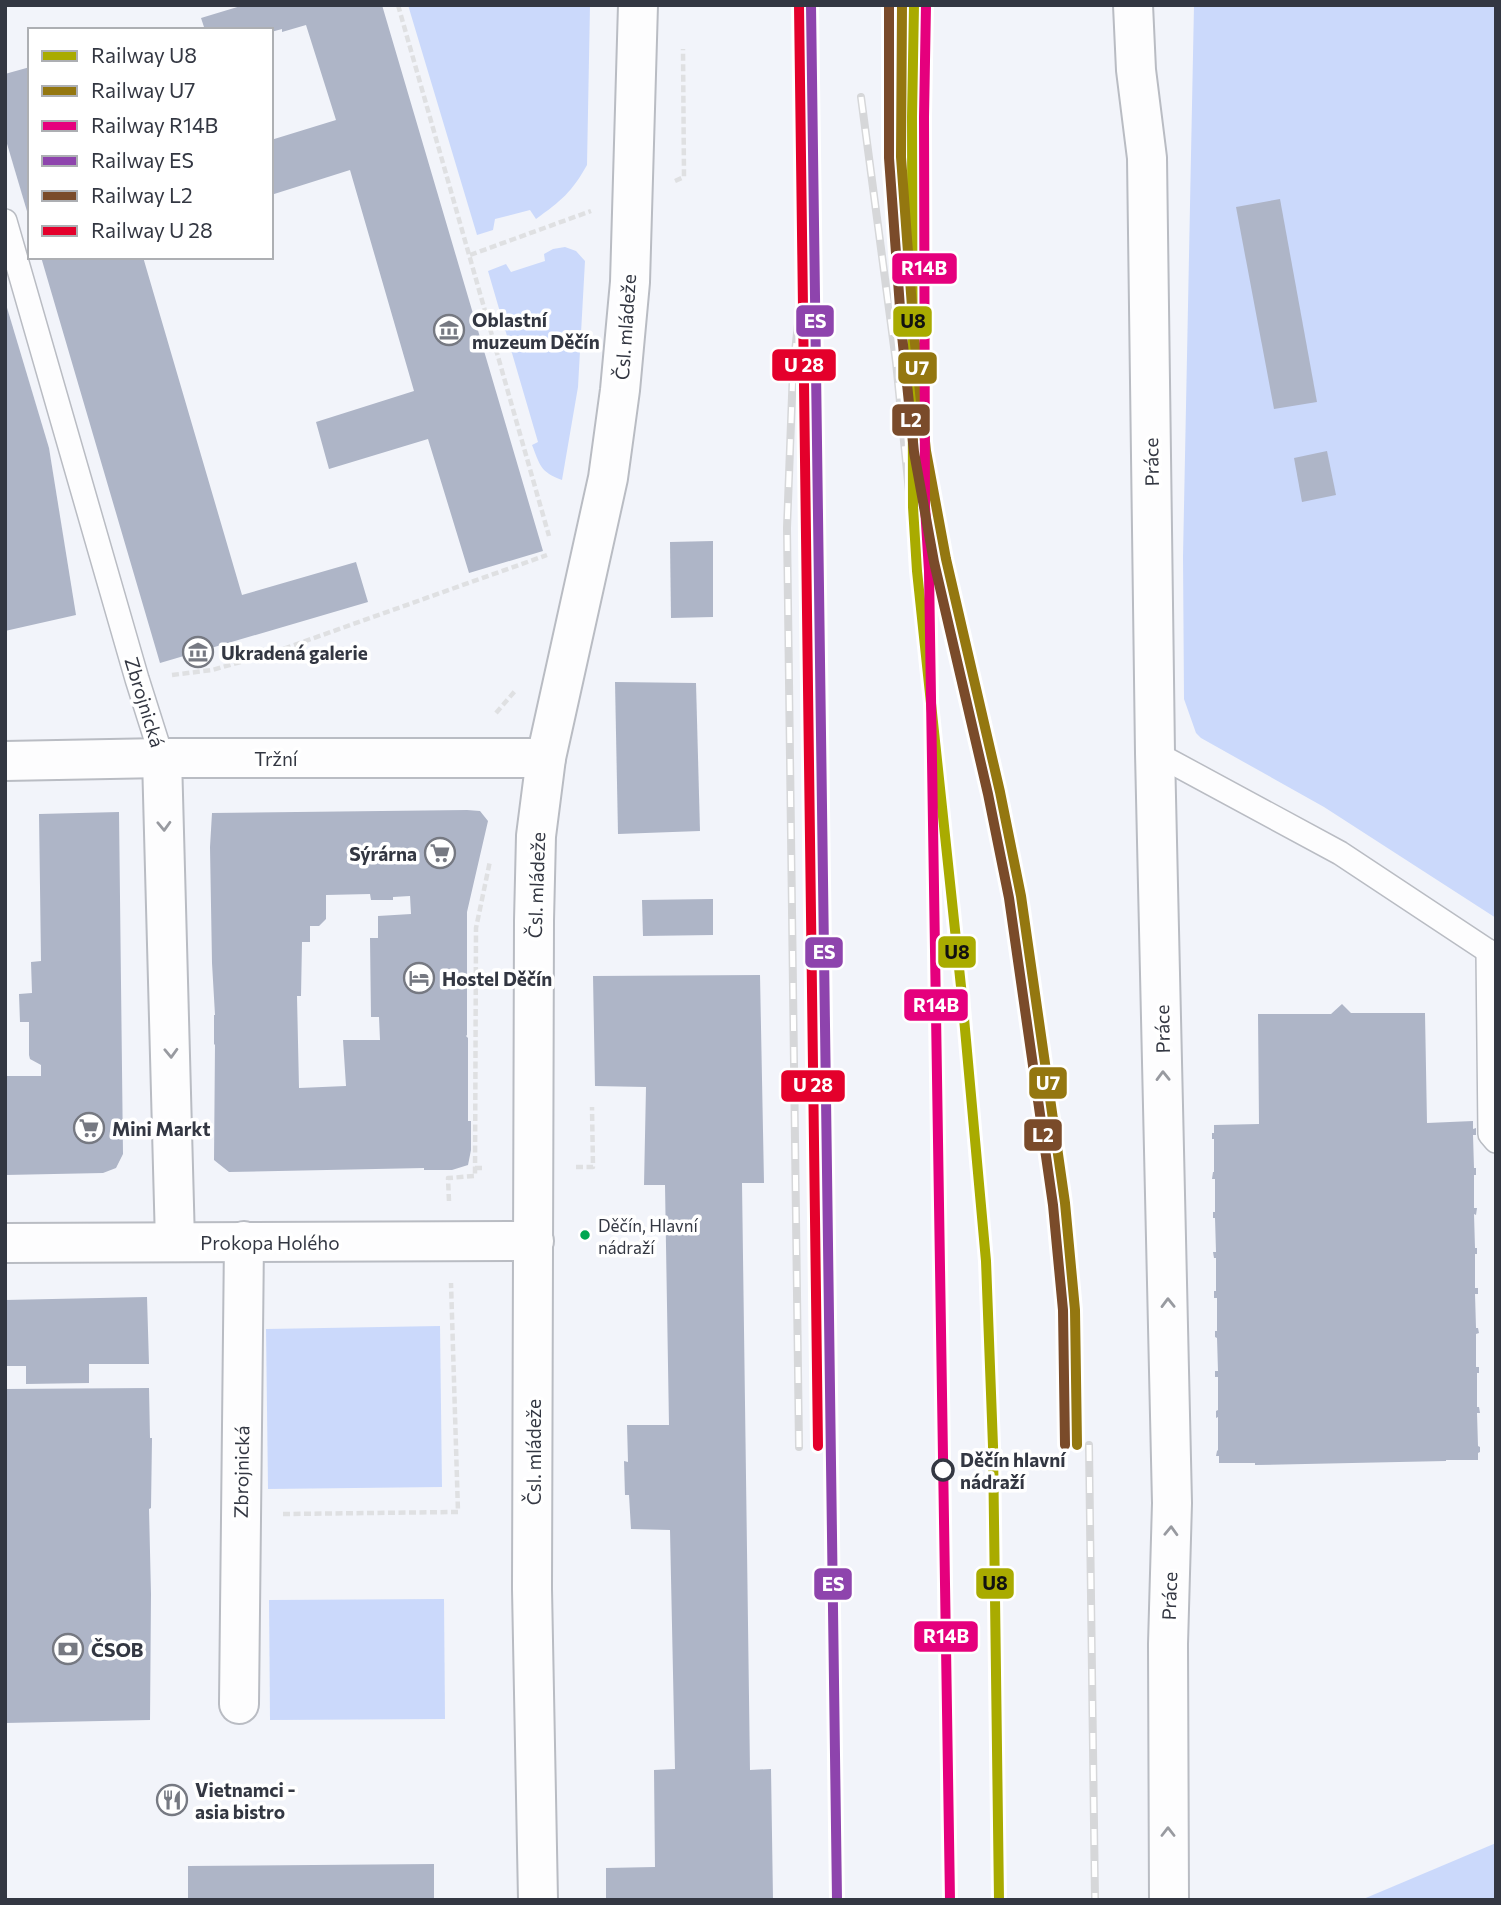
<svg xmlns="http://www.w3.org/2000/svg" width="1501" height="1905" font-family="Commissioner,sans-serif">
<rect width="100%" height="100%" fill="#f2f4fa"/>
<!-- green -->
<g fill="#cbd9fb">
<path d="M 408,5 L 590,5 L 587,165 C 572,192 561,201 536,219 L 530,210 L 495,219 L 493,230 L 477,235 Z"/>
<polygon points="1194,5 1496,5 1496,918 1324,807 1201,738 1196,733 1184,699 1183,557"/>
<path d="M 565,247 L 576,251 L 585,261 L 578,387 L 562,480 C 540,472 540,465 532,445 L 538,442 L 488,271 L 506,264 L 511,272 L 545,261 L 544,254 L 553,249 Z"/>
<polygon points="440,1326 442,1487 268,1489 266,1329"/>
<polygon points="444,1599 445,1719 270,1720 269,1600"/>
<polygon points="1496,1843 1496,1900 1361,1900"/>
</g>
<!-- building -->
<g fill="#aeb5c7" fill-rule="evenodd">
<polygon points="244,5 382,5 543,551 469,573 428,439 329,469 316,422 414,391 350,170 271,195 271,140 336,120 306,25 282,32 282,29 271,32 271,30 205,30 201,18"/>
<polygon points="30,67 30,217 29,218 5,137 5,74"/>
<polygon points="1280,199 1317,402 1274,409 1236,207"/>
<polygon points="41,257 143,257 242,595 356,562 368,602 160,663"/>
<polygon points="5,301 49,448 76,615 5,631"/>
<polygon points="1327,451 1336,495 1302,502 1294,458"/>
<polygon points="713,541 713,617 671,618 670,542"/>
<polygon points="615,682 696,683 700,831 618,834"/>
<path d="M 467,810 L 480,811 L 488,821 L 467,912 L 467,1035 L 466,1036 L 468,1038 L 468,1121 L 471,1121 L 471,1150 L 468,1165 L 452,1170 L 424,1170 L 424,1168 L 229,1172 L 214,1160 L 215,1045 L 214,1044 L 214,1015 L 215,1015 L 212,963 L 210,847 L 212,813 ZM 370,894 L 371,900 L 393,900 L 393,897 L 410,896 L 411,914 L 378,916 L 378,938 L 370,938 L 371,1017 L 379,1017 L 380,1040 L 343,1040 L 346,1086 L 299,1088 L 297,996 L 301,996 L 302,942 L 310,942 L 310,926 L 319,926 L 326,919 L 326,895 Z"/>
<polygon points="119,812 123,1154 116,1168 103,1173 5,1175 5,1076 41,1076 41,1065 30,1059 29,1055 29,1022 20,1022 19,994 32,993 31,962 41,961 39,814"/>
<polygon points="713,899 713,935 643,936 642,900"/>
<polygon points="760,975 764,1183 742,1183 750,1770 771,1769 773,1900 606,1900 606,1868 655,1867 654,1770 675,1769 670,1530 631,1529 629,1495 625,1495 624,1461 628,1462 627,1425 669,1425 665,1185 644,1185 646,1087 595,1086 593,976"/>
<polygon points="1342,1004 1351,1013 1425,1013 1427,1123 1473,1121 1473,1129 1476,1128 1476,1135 1473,1135 1474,1168 1476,1168 1476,1175 1474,1175 1474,1208 1477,1208 1476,1215 1474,1214 1475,1248 1477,1248 1477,1254 1475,1254 1475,1288 1478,1288 1478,1294 1475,1294 1476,1328 1478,1328 1479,1333 1476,1334 1476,1367 1479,1367 1479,1373 1477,1373 1477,1407 1479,1407 1480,1413 1477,1413 1478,1446 1480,1447 1480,1452 1478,1453 1478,1460 1446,1460 1446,1461 1255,1465 1255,1463 1219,1463 1219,1456 1216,1456 1217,1451 1218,1450 1218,1417 1216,1418 1216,1411 1218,1410 1218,1377 1215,1377 1215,1371 1218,1371 1217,1338 1215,1337 1215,1331 1217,1331 1217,1298 1214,1298 1214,1291 1216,1291 1216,1258 1214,1258 1213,1252 1216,1252 1215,1218 1213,1218 1213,1212 1215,1212 1215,1179 1212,1179 1213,1172 1214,1172 1214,1139 1212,1139 1212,1133 1214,1133 1214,1125 1259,1124 1258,1014 1331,1014"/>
<polygon points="147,1297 149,1364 89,1364 89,1383 26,1384 26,1366 5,1366 5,1300"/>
<polygon points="149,1388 150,1438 152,1438 151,1508 149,1509 151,1594 150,1720 5,1723 5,1389"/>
<polygon points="434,1864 434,1900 188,1900 188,1866"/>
</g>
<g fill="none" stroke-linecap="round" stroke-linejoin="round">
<!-- lane casing -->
<g stroke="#b9bcc3" stroke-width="26">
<g id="lane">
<polyline points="5,221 137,679 162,758"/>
<polyline points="1155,753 1340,853 1488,951 1496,960"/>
<polyline points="1488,951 1490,1134 1496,1141"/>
</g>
</g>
<!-- street casing -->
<g stroke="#b9bcc3" stroke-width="42">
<g id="street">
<polyline points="1133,5 1136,70 1147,158 1155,753 1172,1503 1168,1644 1169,1900"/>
<polyline points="162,758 175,1242"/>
<polyline points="5,761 162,758 546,758"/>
<polyline points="5,1243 534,1241"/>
<polyline points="239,1704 244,1241"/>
<polyline points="538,1900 532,1589 534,921 536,836 546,758 608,478 620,390 630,282 638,5"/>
</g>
</g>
<!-- path -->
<g stroke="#dfe0e2" stroke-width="4.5" stroke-dasharray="7 3.5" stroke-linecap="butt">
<polyline points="398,5 549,536"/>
<polyline points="675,181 684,177 683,49"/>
<polyline points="470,255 591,211"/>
<polyline points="172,675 212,670 269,654 547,555"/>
<polyline points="496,713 515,691"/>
<polyline points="576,1167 593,1167 592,1107"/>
<polyline points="475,1168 484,1168"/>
<polyline points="449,1201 448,1178 475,1176 476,928 490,861"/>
<polyline points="283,1514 458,1512 451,1283"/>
</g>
<!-- lane -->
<use href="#lane" stroke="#fdfdfe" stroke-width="23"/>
<!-- street -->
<use href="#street" stroke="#fdfdfe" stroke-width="38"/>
<!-- rail casing -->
<g stroke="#d6d7d9" stroke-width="8">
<g id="rail">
<polyline points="861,97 896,362 917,571"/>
<polyline points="1089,1445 1095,1900"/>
<polyline points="799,1447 787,528 793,370 805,260 809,197 812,91"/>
</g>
</g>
<!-- rail -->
<use href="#rail" stroke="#fff" stroke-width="5" stroke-dasharray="16" stroke-linecap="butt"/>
<!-- rail-1 casing -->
<g stroke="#fff" stroke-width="16">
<polyline id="rail-1" points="914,5 912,117 913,507 917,571 962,996 986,1261 993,1446 999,1900"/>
</g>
<!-- rail-2 casing -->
<g stroke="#fff" stroke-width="16">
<polyline id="rail-2" points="902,5 901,157 914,334 926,451 946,559 1000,792 1021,896 1065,1203 1075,1310 1077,1445"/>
</g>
<!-- rail-3 casing -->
<g stroke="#fff" stroke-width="16">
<polyline id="rail-3" points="926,5 924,117 925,507 929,571 950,1900"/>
</g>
<!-- rail-4 casing -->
<g stroke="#fff" stroke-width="16">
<polyline id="rail-4" points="811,5 837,1900"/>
</g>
<!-- rail-5 casing -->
<g stroke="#fff" stroke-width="16">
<polyline id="rail-5" points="889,5 889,158 902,335 914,452 934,562 988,794 1009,898 1053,1205 1063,1310 1065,1445"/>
</g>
<!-- rail-6 casing -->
<g stroke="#fff" stroke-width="16">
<polyline id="rail-6" points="799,5 818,1446"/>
</g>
<!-- rail-1 -->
<use href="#rail-1" stroke="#a9ab00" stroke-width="10"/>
<!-- rail-2 -->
<use href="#rail-2" stroke="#947710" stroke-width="10"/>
<!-- rail-3 -->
<use href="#rail-3" stroke="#e5007d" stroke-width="10"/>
<!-- rail-4 -->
<use href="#rail-4" stroke="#8e44ad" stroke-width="10"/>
<!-- rail-5 -->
<use href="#rail-5" stroke="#7a4b2a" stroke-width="10"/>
<!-- rail-6 -->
<use href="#rail-6" stroke="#e4002b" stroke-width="10"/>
</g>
<!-- one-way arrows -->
<defs><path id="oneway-chevron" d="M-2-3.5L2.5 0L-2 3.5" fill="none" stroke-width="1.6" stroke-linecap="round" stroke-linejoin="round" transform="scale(1.75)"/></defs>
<g stroke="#989aa0">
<use href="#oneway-chevron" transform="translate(164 826) rotate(88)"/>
<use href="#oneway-chevron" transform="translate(171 1053) rotate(88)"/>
<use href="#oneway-chevron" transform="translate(1163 1076) rotate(-91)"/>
<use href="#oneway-chevron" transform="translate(1168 1303) rotate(-91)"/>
<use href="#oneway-chevron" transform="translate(1171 1531) rotate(-88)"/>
<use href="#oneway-chevron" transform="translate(1168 1832) rotate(-90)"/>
</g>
<!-- icons -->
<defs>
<g id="museum-ring" transform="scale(1.575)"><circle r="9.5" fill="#fff" stroke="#767982" stroke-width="1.5"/><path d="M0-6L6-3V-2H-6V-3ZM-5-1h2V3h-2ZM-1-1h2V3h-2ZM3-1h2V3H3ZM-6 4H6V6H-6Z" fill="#767982"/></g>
<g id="supermarket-ring" transform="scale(1.575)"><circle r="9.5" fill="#fff" stroke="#767982" stroke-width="1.5"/><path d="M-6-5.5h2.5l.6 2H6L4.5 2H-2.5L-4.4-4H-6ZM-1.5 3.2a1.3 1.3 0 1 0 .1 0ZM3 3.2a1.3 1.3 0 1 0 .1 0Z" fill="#767982"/></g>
<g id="hotel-ring" transform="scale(1.575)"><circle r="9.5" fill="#fff" stroke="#767982" stroke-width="1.5"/><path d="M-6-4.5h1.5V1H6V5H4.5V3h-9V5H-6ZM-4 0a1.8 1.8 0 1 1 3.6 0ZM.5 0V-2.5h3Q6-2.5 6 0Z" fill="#767982"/></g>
<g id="bank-ring" transform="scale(1.575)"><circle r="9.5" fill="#fff" stroke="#767982" stroke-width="1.5"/><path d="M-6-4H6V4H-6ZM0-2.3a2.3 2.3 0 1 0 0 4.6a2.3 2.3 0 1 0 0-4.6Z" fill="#767982"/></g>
<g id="restaurant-ring" transform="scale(1.575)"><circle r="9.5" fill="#fff" stroke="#767982" stroke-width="1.5"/><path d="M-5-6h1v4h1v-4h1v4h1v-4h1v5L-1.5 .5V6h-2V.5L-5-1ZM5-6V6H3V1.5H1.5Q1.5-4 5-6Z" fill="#767982"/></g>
</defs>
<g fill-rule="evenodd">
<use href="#museum-ring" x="449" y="330"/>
<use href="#museum-ring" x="198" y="652"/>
<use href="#supermarket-ring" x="440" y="853"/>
<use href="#hotel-ring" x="419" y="978"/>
<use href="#supermarket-ring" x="89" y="1128"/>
<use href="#bank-ring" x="68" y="1649"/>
<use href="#restaurant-ring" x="172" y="1800"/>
</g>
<!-- markers -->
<circle fill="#00a651" stroke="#fff" stroke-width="2.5" cx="585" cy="1235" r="6"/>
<circle fill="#fff" stroke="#333742" stroke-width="3.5" cx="943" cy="1470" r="10"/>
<g text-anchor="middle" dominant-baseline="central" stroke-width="7" stroke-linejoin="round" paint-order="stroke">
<!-- bus labels -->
<g font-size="17" fill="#333742" stroke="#fff" text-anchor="start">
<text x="598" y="1225">Děčín, Hlavní<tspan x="598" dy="22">nádraží</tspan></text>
</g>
<!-- poi labels -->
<g font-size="19" font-weight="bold" fill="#333742" stroke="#fff" text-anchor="start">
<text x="472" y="319">Oblastní<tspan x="472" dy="22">muzeum Děčín</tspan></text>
<text x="221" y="652">Ukradená galerie</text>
<text x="417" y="853" text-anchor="end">Sýrárna</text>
<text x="442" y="978">Hostel Děčín</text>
<text x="112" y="1128">Mini Markt</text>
<text x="91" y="1649">ČSOB</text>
<text x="195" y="1789">Vietnamci -<tspan x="195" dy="22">asia bistro</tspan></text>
</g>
<!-- street labels -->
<g font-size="19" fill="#333742" stroke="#fff">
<text transform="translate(625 327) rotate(-86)">Čsl. mládeže</text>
<text transform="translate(1151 462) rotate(-91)">Práce</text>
<text transform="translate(145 702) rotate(73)">Zbrojnická</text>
<text x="276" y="758">Tržní</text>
<text transform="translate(536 885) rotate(-88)">Čsl. mládeže</text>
<text transform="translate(1162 1029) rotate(-91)">Práce</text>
<text x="270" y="1242">Prokopa Holého</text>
<text transform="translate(533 1452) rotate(-90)">Čsl. mládeže</text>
<text transform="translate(241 1472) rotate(-89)">Zbrojnická</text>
<text transform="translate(1169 1596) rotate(-88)">Práce</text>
</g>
<!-- stop labels -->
<g font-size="19" font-weight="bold" fill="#333742" stroke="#fff" text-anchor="start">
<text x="960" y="1459">Děčín hlavní<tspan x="960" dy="22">nádraží</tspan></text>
</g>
</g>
<g stroke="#fff" stroke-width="2.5">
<rect x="891" y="252" width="67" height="33" rx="7" fill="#e5007d"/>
<rect x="795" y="304" width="40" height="34" rx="7" fill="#8e44ad"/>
<rect x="892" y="305" width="41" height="33" rx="7" fill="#a9ab00"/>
<rect x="771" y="348" width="66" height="34" rx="7" fill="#e4002b"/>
<rect x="897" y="351" width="41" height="34" rx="7" fill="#947710"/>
<rect x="891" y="403" width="40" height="34" rx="7" fill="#7a4b2a"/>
<rect x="937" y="935" width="40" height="34" rx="7" fill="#a9ab00"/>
<rect x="804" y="936" width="40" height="33" rx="7" fill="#8e44ad"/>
<rect x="903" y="988" width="66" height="34" rx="7" fill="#e5007d"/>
<rect x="1028" y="1066" width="40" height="34" rx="7" fill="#947710"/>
<rect x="780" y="1069" width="66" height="34" rx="7" fill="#e4002b"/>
<rect x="1023" y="1118" width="40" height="34" rx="7" fill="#7a4b2a"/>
<rect x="975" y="1567" width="40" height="33" rx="7" fill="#a9ab00"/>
<rect x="813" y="1567" width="40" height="34" rx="7" fill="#8e44ad"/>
<rect x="913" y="1620" width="66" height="33" rx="7" fill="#e5007d"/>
</g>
<g font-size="19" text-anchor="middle" font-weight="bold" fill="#fff">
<text x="924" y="275">R14B</text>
<text x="815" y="328">ES</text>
<text x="804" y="372">U 28</text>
<text x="917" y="375">U7</text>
<text x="911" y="427">L2</text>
<text x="824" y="959">ES</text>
<text x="936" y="1012">R14B</text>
<text x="1048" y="1090">U7</text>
<text x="813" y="1092">U 28</text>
<text x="1043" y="1142">L2</text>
<text x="833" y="1591">ES</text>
<text x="946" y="1643">R14B</text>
</g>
<g font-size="19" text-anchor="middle" font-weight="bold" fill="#111">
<text x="913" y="328">U8</text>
<text x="957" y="959">U8</text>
<text x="995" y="1590">U8</text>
</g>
<!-- border -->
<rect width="1501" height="1905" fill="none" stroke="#333742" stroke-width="14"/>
<!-- legend -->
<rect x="28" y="28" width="245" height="231" fill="#ffffff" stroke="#adafb3" stroke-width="2"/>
<rect x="42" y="51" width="35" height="10" fill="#a9ab00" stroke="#adafb3" stroke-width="2"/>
<text x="91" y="63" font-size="21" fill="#333742">Railway U8</text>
<rect x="42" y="86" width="35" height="10" fill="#947710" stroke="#adafb3" stroke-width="2"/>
<text x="91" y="98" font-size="21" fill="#333742">Railway U7</text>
<rect x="42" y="121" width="35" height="10" fill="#e5007d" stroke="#adafb3" stroke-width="2"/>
<text x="91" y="133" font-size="21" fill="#333742">Railway R14B</text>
<rect x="42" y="156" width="35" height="10" fill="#8e44ad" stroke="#adafb3" stroke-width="2"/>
<text x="91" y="168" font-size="21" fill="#333742">Railway ES</text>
<rect x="42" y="191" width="35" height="10" fill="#7a4b2a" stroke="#adafb3" stroke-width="2"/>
<text x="91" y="203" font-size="21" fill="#333742">Railway L2</text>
<rect x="42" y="226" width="35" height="10" fill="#e4002b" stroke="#adafb3" stroke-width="2"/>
<text x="91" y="238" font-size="21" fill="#333742">Railway U 28</text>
</svg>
